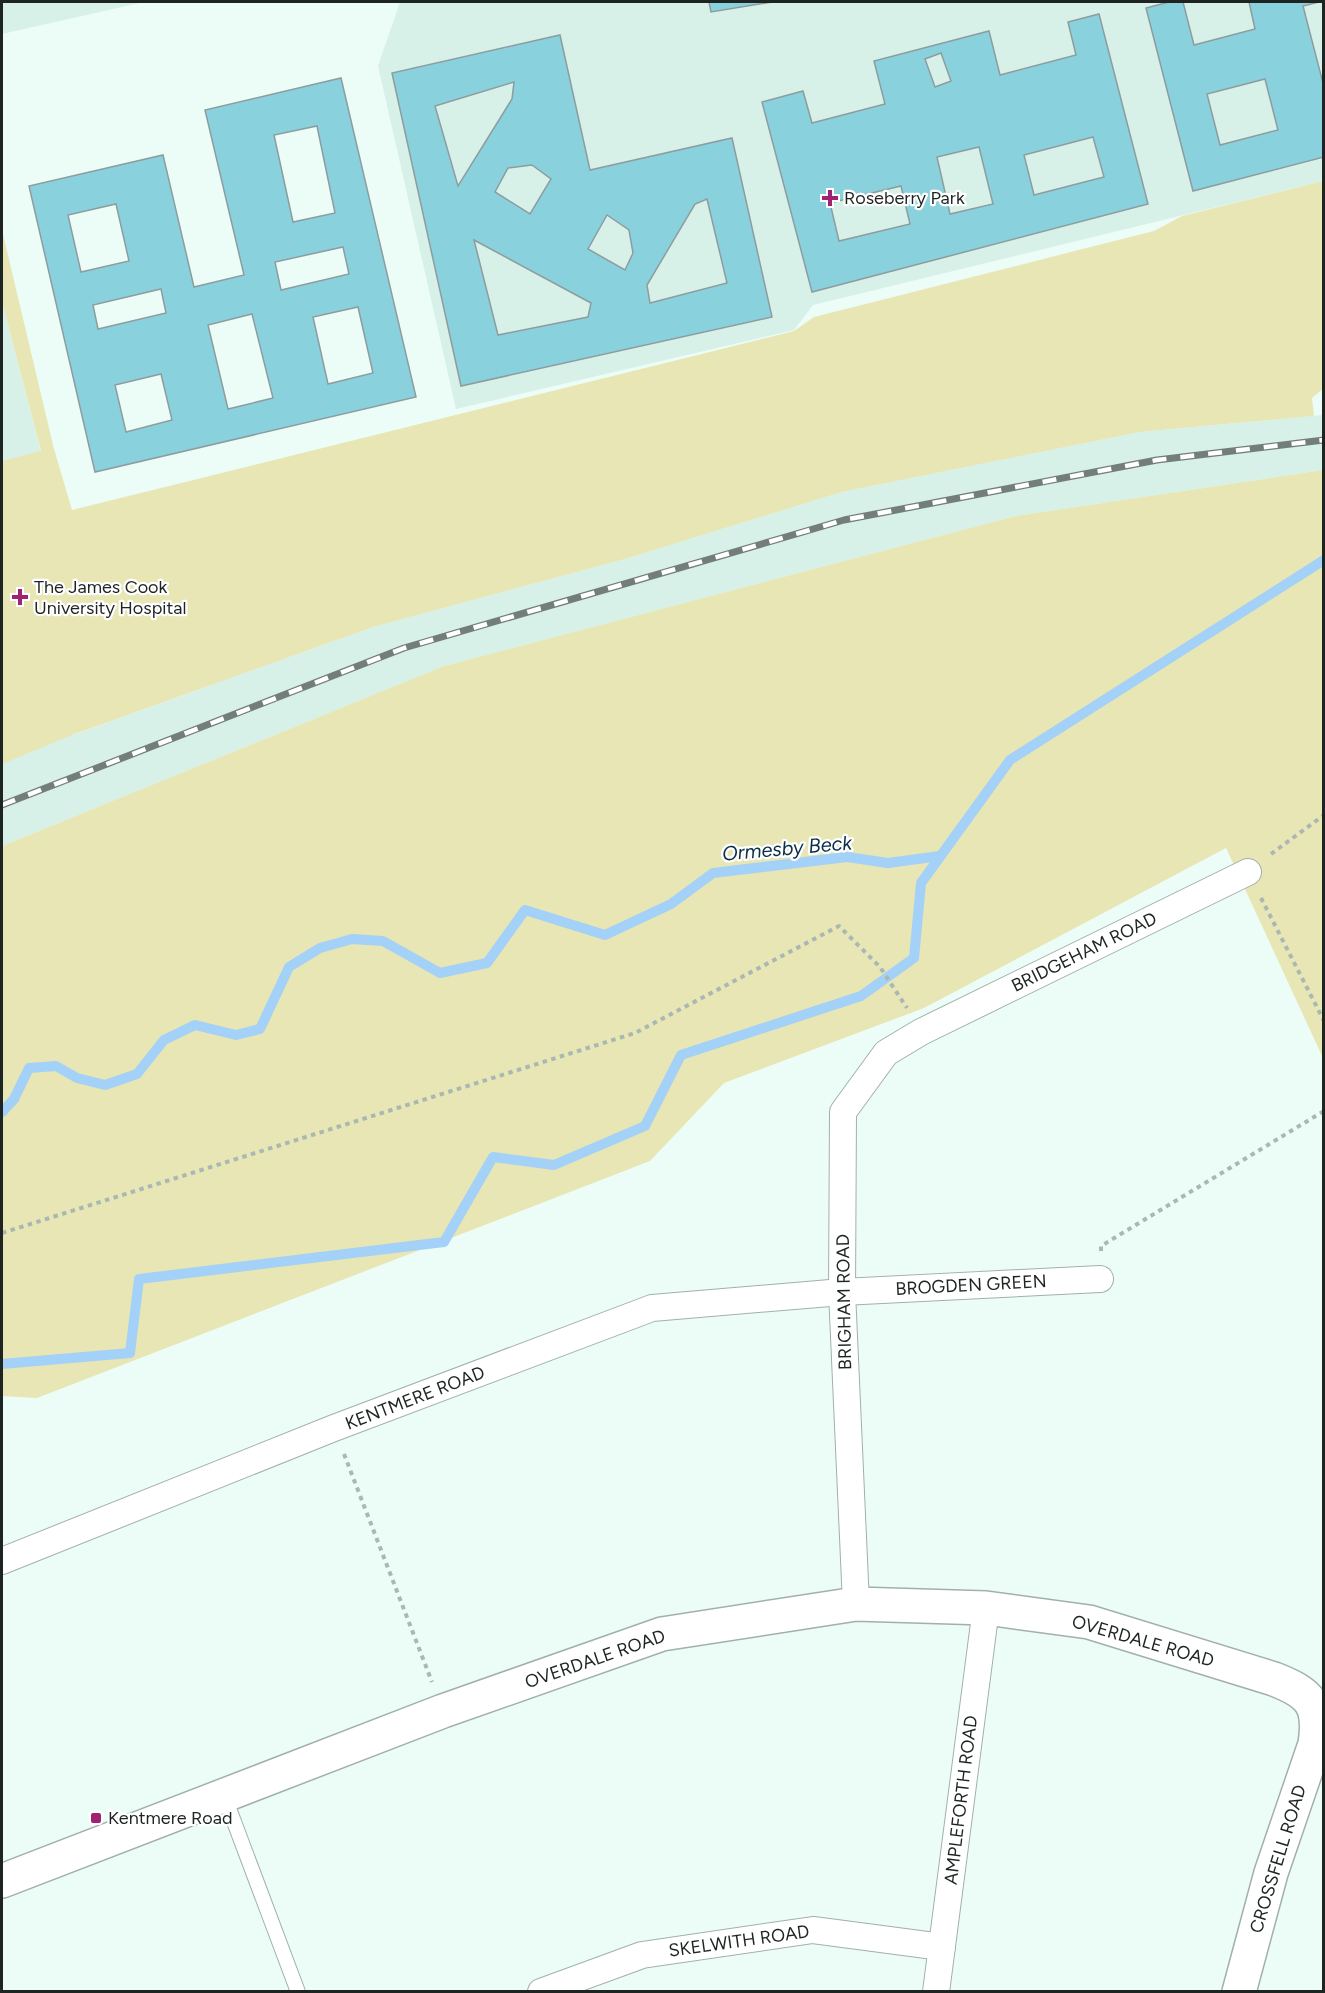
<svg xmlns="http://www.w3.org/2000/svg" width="1325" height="1993" font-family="Figtree,sans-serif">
<rect width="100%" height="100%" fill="#ecfdf8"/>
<!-- built -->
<g fill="#d7f0e8">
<polygon points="2,2 144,2 2,34"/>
<polygon points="400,2 1323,2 1323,181 813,305 794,330 456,409 378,66"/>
<polygon points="2,302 41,452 6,460 73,735 373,627 625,559 842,492 1140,432 1323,415 1323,470 1016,516 444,666 2,846"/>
</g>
<!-- green -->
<g fill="#e7e6b4">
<polygon points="1323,181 1324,388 1312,398 1314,416 1140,432 842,492 625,559 373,627 72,735 2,764 2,461 41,451 2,302 2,230 54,449 72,510 794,331 814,317 1154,231 1182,216"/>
<polygon points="1323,470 1323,1058 1226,848 924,1008 724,1083 650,1161 37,1398 2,1396 2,846 444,666 1016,516"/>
</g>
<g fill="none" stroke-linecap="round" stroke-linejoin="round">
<!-- stream -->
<g stroke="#a3d1f8" stroke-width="10">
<polyline points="2,1112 14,1099 29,1068 56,1066 77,1078 105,1085 137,1074 164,1040 195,1025 236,1035 260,1029 289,967 320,948 352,939 383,941 440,973 487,963 525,910 605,935 671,904 713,873 847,857 888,863 940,856"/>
<polyline points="2,1364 130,1353 139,1279 444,1242 493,1157 554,1165 645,1126 681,1055 861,996 914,958 921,883 1010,760 1324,560"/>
</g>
</g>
<!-- building -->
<g fill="#8ad1de" stroke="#8d9d9f" stroke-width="1.5" fill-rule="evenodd">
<polygon points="709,2 772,2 711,12"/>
<path d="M 1169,2 L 1183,2 L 1194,45 L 1255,29 L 1249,2 L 1319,2 L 1303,6 L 1324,87 L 1324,157 L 1193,191 L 1146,8 ZM 1265,79 L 1278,130 L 1220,145 L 1207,94 Z"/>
<path d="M 1099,14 L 1148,204 L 812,292 L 762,102 L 803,91 L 812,123 L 885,104 L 874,61 L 989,31 L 1000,75 L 1076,55 L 1068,22 ZM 941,53 L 951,81 L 935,87 L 925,59 ZM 1093,137 L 1104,177 L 1034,195 L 1024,155 ZM 979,147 L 993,204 L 950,214 L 937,157 ZM 901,186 L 910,224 L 839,241 L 830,203 Z"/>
<path d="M 560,35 L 590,170 L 732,138 L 772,317 L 461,386 L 392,73 ZM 514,82 L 512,99 L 458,186 L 435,106 ZM 532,165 L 551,179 L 530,214 L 495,192 L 508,168 ZM 707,199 L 727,283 L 650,303 L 647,285 L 695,204 ZM 607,215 L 629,230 L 633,253 L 625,270 L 588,249 ZM 474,240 L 591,303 L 588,317 L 498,335 Z"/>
<path d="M 341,78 L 416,397 L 95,472 L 29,186 L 163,155 L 194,287 L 244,275 L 205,110 ZM 317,126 L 335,213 L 293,222 L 274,135 ZM 116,204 L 129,261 L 81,272 L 68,215 ZM 343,247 L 349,274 L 281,290 L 275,262 ZM 161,289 L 166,313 L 98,329 L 93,305 ZM 358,307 L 373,373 L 328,384 L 313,317 ZM 252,314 L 273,398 L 228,409 L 208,325 ZM 161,374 L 172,420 L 126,432 L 115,385 Z"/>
</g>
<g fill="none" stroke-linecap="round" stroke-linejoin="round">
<!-- lane casing -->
<g stroke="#a1b0ab" stroke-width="16">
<polyline id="lane" points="224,1795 298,1992"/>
</g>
<!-- street casing -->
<g stroke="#a1b0ab" stroke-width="28">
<g id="street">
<polyline points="2,1561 334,1428 652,1308 842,1292 1100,1279"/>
<polyline points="856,1604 842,1292 843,1112 886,1053 921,1032 1248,872"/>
<polyline points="541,1992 642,1955 813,1930 942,1947"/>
<polyline points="936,1992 986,1608"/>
</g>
</g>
<!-- secondary casing -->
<g stroke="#a1b0ab" stroke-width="36">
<path id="secondary" d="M 2,1881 L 443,1711 L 662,1634 L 856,1604 L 986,1608 L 1089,1622 L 1274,1679 C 1310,1693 1321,1704 1315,1744 L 1271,1873 L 1239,1992"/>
</g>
<!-- path -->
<g stroke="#aab8b4" stroke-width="4" stroke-dasharray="4.5 4.5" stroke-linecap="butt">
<polyline points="1324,403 1324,412"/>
<polyline points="1271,854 1324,815"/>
<polyline points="1261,898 1324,1021"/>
<polyline points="2,1233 635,1033 839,926 880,967 907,1008"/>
<polyline points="1101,1251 1101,1246 1324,1111"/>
<polyline points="344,1454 432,1682"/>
</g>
<!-- lane -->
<use href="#lane" stroke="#fff" stroke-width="14"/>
<!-- street -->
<use href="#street" stroke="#fff" stroke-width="26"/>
<!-- secondary -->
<use href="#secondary" stroke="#fff" stroke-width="33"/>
<!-- rail casing -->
<g stroke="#737e7a" stroke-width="7">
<polyline id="rail" points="2,805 404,648 844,520 1157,460 1324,440"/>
</g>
<!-- rail -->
<use href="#rail" stroke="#fff" stroke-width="4.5" stroke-dasharray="14" stroke-linecap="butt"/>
</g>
<!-- markers -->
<g fill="#a12172" stroke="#fff" stroke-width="2">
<path d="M827 189h6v6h6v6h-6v6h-6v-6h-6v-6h6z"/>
<path d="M17 588h6v6h6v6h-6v6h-6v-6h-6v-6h6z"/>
<rect x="90" y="1812" width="12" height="12" rx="3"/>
</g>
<g text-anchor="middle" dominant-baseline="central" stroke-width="4.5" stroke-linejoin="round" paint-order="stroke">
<!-- poi labels -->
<g font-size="18" fill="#1e2422" stroke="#fff" text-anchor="start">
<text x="844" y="198">Roseberry Park</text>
<text x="34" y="587">The James Cook<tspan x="34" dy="21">University Hospital</tspan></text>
<text x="108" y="1818">Kentmere Road</text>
</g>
<!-- street labels -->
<g font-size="18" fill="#1e2422" stroke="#fff">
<text transform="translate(1084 952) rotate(-26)">BRIDGEHAM ROAD</text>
<text transform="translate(971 1285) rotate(-3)">BROGDEN GREEN</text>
<text transform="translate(844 1302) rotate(-91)">BRIGHAM ROAD</text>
<text transform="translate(415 1398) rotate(-21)">KENTMERE ROAD</text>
<text transform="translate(1143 1641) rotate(16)">OVERDALE ROAD</text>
<text transform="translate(595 1659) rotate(-19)">OVERDALE ROAD</text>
<text transform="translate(961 1800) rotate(-83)">AMPLEFORTH ROAD</text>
<text transform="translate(1278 1859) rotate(-73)">CROSSFELL ROAD</text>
<text transform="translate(739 1941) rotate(-8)">SKELWITH ROAD</text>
</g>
<!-- water labels -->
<g font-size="20" font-style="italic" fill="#0b2f49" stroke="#fff">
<text transform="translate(787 848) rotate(-5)">Ormesby Beck</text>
</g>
</g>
<!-- border -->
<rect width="1325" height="1993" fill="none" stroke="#1e2422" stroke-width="6"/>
</svg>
